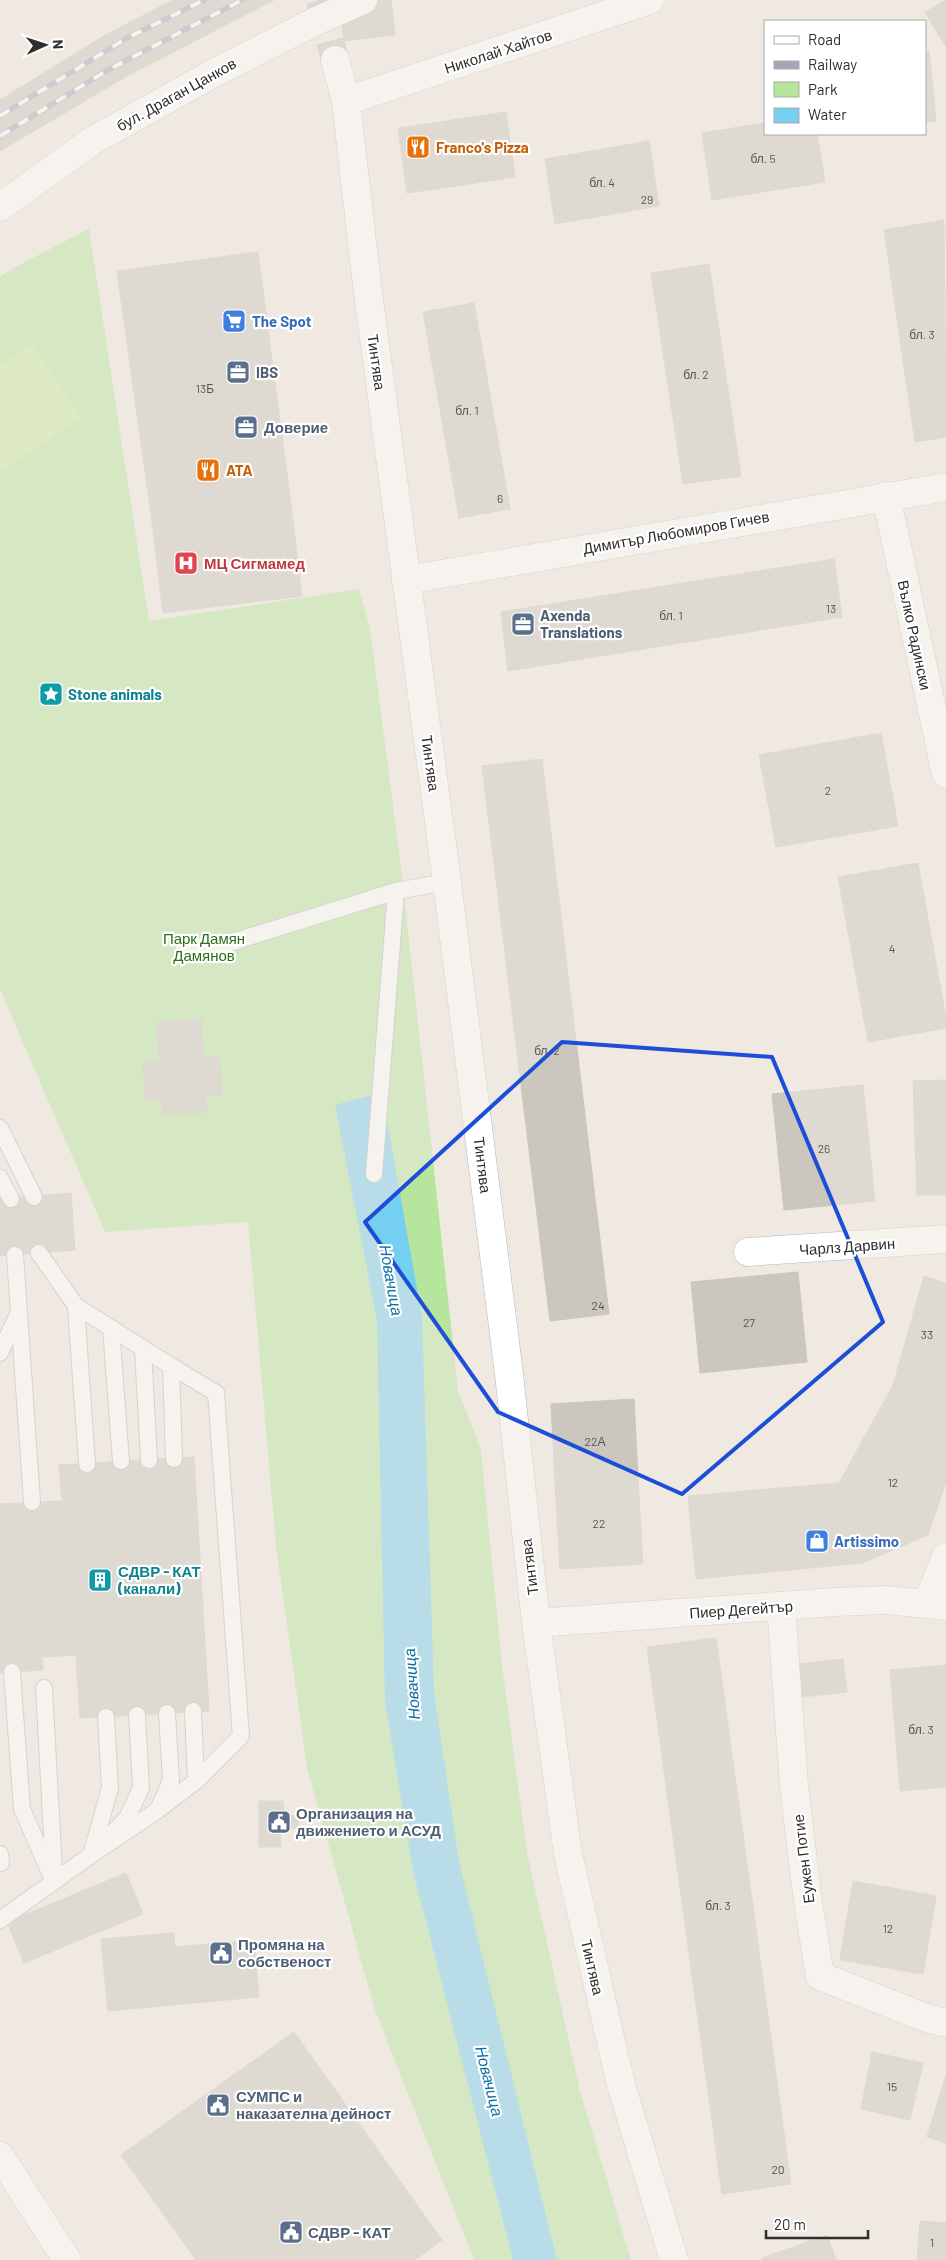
<svg xmlns="http://www.w3.org/2000/svg" width="946" height="2260" font-family="Barlow,sans-serif">
<rect width="100%" height="100%" fill="#efe9e1"/>
<!-- green -->
<polygon fill="#b6e59e" points="89,229 149,621 359,589 370,628 401,867 458,1390 481,1450 503,1673 527,1853 580,2091 631,2260 474,2260 375,2010 307,1768 276,1546 248,1222 105,1232 0,989 0,277 13,268"/>
<!-- pitch -->
<polygon fill="#c9ec9a" points="32,344 81,417 0,473 0,365"/>
<!-- water -->
<polygon fill="#75cff0" points="382,1092 422,1317 434,1692 459,1862 557,2260 513,2260 413,1871 385,1701 377,1320 335,1105"/>
<!-- building -->
<g fill="#cbc7bf" stroke="#cbc5ba">
<polygon points="173,0 274,0 129,75 0,151 0,100 107,34"/>
<polygon points="339,0 391,0 395,35 344,41"/>
<polygon points="946,0 946,47 925,12"/>
<polygon points="929,51 936,121 925,122 925,52"/>
<polygon points="506,112 515,177 456,186 446,121"/>
<polygon points="446,121 456,186 407,193 398,128"/>
<polygon points="765,123 765,134 817,134 825,182 712,200 702,133"/>
<polygon points="649,141 659,206 555,224 545,159"/>
<polygon points="944,220 946,437 915,442 884,230"/>
<polygon points="258,252 291,505 152,522 117,271"/>
<polygon points="709,264 741,476 683,484 651,273"/>
<polygon points="474,303 510,509 459,518 423,312"/>
<polygon points="291,505 302,596 163,613 152,522"/>
<polygon points="834,559 842,617 508,671 501,612"/>
<polygon points="881,733 898,826 776,847 759,755"/>
<polygon points="542,759 609,1314 550,1321 482,766"/>
<polygon points="918,863 946,1018 946,1028 868,1042 838,877"/>
<polygon points="201,1019 203,1058 220,1057 222,1095 205,1096 207,1112 163,1114 162,1100 145,1101 143,1062 159,1061 157,1022"/>
<polygon points="946,1080 946,1195 917,1195 913,1081"/>
<polygon points="863,1085 875,1201 784,1210 772,1094"/>
<polygon points="71,1193 75,1250 0,1256 0,1199"/>
<polygon points="798,1272 807,1362 700,1373 691,1282"/>
<polygon points="924,1276 946,1283 946,1401 893,1385"/>
<polygon points="893,1385 946,1401 946,1482 928,1535 862,1563 696,1579 688,1496 839,1483"/>
<polygon points="634,1399 638,1478 555,1483 551,1404"/>
<polygon points="194,1457 209,1711 80,1718 76,1655 42,1657 43,1670 0,1673 0,1504 62,1501 59,1465"/>
<polygon points="638,1478 643,1564 560,1569 555,1483"/>
<polygon points="716,1638 791,2184 722,2194 647,1647"/>
<polygon points="843,1659 847,1692 802,1697 798,1664"/>
<polygon points="946,1665 946,1787 900,1791 890,1670"/>
<polygon points="259,1801 283,1801 284,1816 299,1815 299,1828 280,1828 281,1847 259,1847"/>
<polygon points="126,1873 143,1914 24,1963 7,1922"/>
<polygon points="853,1881 936,1896 923,1974 840,1960"/>
<polygon points="174,1933 175,1947 254,1940 259,1997 108,2011 101,1939"/>
<polygon points="294,2032 442,2240 415,2260 196,2260 121,2155"/>
<polygon points="872,2052 923,2063 910,2120 861,2109"/>
<polygon points="946,2075 946,2143 927,2137"/>
<polygon points="920,2221 946,2223 946,2260 917,2260"/>
<polygon points="827,2235 836,2260 762,2260 762,2258"/>
</g>
<g fill="none" stroke-linecap="round" stroke-linejoin="round">
<!-- minor-tunnel -->
<polyline stroke="#c8c4bd" stroke-width="28" stroke-dasharray="28 14" stroke-linecap="butt" points="320,0 335,60"/>
<!-- service casing -->
<g stroke="#b4b7c1" stroke-width="18">
<g id="service">
<polyline points="184,948 226,944 396,891 447,882"/>
<polyline points="0,1128 34,1197"/>
<polyline points="374,1174 396,891"/>
<polyline points="0,1178 11,1199"/>
<polyline points="39,1253 76,1306 171,1366 174,1459"/>
<polyline points="15,1255 32,1502"/>
<polyline points="76,1306 87,1464"/>
<polyline points="111,1328 121,1461"/>
<polyline points="143,1349 149,1460"/>
<polyline points="0,1353 18,1314"/>
<polyline points="171,1366 216,1393 241,1736 196,1781"/>
<polyline points="12,1672 22,1809 54,1882"/>
<polyline points="44,1688 54,1872"/>
<polyline points="159,1808 171,1780 167,1713"/>
<polyline points="112,1834 127,1818 141,1788 137,1715"/>
<polyline points="0,1854 1,1863"/>
<polyline points="91,1855 158,1810 196,1781 193,1711"/>
<polyline points="0,1920 91,1855 110,1788 106,1717"/>
</g>
</g>
<!-- minor casing -->
<g stroke="#b4b7c1" stroke-width="29">
<g id="minor">
<polyline points="335,60 346,101 367,285 447,882 509,1374 536,1623 568,1854 620,2081 674,2260"/>
<polyline points="346,101 650,0"/>
<polyline points="886,496 946,774"/>
<polyline points="406,580 946,487"/>
<polyline points="748,1252 946,1239"/>
<polyline points="927,1604 946,1557"/>
<polyline points="781,1606 794,1785 807,1895 820,1976 926,2018 946,2023"/>
<polyline points="536,1623 835,1602 887,1600 946,1606"/>
<polyline points="0,2156 67,2260"/>
</g>
</g>
<!-- secondary casing -->
<g stroke="#b4b7c1" stroke-width="29">
<polyline id="secondary" points="0,207 92,141 212,74 314,22"/>
</g>
<!-- service -->
<use href="#service" stroke="#fff" stroke-width="16"/>
<!-- minor -->
<use href="#minor" stroke="#fff" stroke-width="28"/>
<!-- secondary -->
<use href="#secondary" stroke="#fff" stroke-width="28"/>
<!-- rail casing -->
<g stroke="#a3a6b8" stroke-width="5.5">
<g id="rail">
<polyline points="0,116 127,38 204,0"/>
<polyline points="0,136 108,70 242,0"/>
</g>
</g>
<!-- rail -->
<use href="#rail" stroke="#fff" stroke-width="4" stroke-dasharray="11" stroke-linecap="butt"/>
<!-- secondary-bridge casing -->
<g stroke="#b4b7c1" stroke-width="29" stroke-linecap="butt">
<polyline id="secondary-bridge" points="314,22 363,0"/>
</g>
<!-- secondary-bridge -->
<use href="#secondary-bridge" stroke="#fff" stroke-width="28"/>
</g>
<!-- marked area -->
<path d="M0 0H946V2260H0ZM 562,1042 L 772,1057 L 883,1322 L 682,1494 L 498,1412 L 365,1222 Z" fill="#efe9e1" fill-opacity=".55" fill-rule="evenodd"/>
<path fill="none" stroke="#1d4ed8" stroke-width="4" stroke-linejoin="round" d="M 562,1042 L 772,1057 L 883,1322 L 682,1494 L 498,1412 L 365,1222 Z"/>
<!-- icons -->
<defs>
<g id="restaurant-square" transform="scale(1.25)"><rect x="-9" y="-9" width="18" height="18" rx="4" fill="#e8710a" stroke="#fff"/><path d="M-5-6h1v4h1v-4h1v4h1v-4h1v5L-1.5 .5V6h-2V.5L-5-1ZM5-6V6H3V1.5H1.5Q1.5-4 5-6Z" fill="#fff"/></g>
<g id="supermarket-square" transform="scale(1.25)"><rect x="-9" y="-9" width="18" height="18" rx="4" fill="#3f7fe0" stroke="#fff"/><path d="M-6-5.5h2.5l.6 2H6L4.5 2H-2.5L-4.4-4H-6ZM-1.5 3.2a1.3 1.3 0 1 0 .1 0ZM3 3.2a1.3 1.3 0 1 0 .1 0Z" fill="#fff"/></g>
<g id="office-square" transform="scale(1.25)"><rect x="-9" y="-9" width="18" height="18" rx="4" fill="#5c6f8a" stroke="#fff"/><path d="M-6-3h4V-5.5h4V-3h4V5H-6ZM-1-4.5V-3h2v-1.5ZM-6 0V1H6V0Z" fill="#fff"/></g>
<g id="hospital-square" transform="scale(1.25)"><rect x="-9" y="-9" width="18" height="18" rx="4" fill="#e0444e" stroke="#fff"/><path d="M-5-5h3v3.5h4V-5h3V5h-3V1.5h-4V5h-3Z" fill="#fff"/></g>
<g id="sight-square" transform="scale(1.25)"><rect x="-9" y="-9" width="18" height="18" rx="4" fill="#0f9aa8" stroke="#fff"/><path d="M0-6L1.8-2.2L6-1.7L2.9 1.2L3.7 5.4L0 3.3L-3.7 5.4L-2.9 1.2L-6-1.7L-1.8-2.2Z" fill="#fff"/></g>
<g id="shop-square" transform="scale(1.25)"><rect x="-9" y="-9" width="18" height="18" rx="4" fill="#3f7fe0" stroke="#fff"/><path d="M-5-2.5h2.3a2.7 3.5 0 0 1 5.4 0H5L5.5 6h-11ZM-1.5-2.5h3a1.5 2.3 0 0 0-3 0Z" fill="#fff"/></g>
<g id="building-square" transform="scale(1.25)"><rect x="-9" y="-9" width="18" height="18" rx="4" fill="#0f9aa8" stroke="#fff"/><path d="M-4-6H4V6H1V3H-1V6H-4ZM-2.5-4.3h1.7v1.8h-1.7ZM.8-4.3h1.7v1.8H.8ZM-2.5-1h1.7V.8h-1.7ZM.8-1h1.7V.8H.8Z" fill="#fff"/></g>
<g id="civic-square" transform="scale(1.25)"><rect x="-9" y="-9" width="18" height="18" rx="4" fill="#5c6f8a" stroke="#fff"/><path d="M-.6-6.5H3V-4.5H.6V-3L4-1V1h2V6H-6V1h2V-1L-.6-3ZM-1.2 2.5V6h2.4V2.5Z" fill="#fff"/></g>
</defs>
<g fill-rule="evenodd">
<use href="#restaurant-square" x="418" y="147"/>
<use href="#supermarket-square" x="234" y="321"/>
<use href="#office-square" x="238" y="372"/>
<use href="#office-square" x="246" y="427"/>
<use href="#restaurant-square" x="208" y="470"/>
<use href="#hospital-square" x="186" y="563"/>
<use href="#office-square" x="523" y="624"/>
<use href="#sight-square" x="51" y="694"/>
<use href="#shop-square" x="817" y="1541"/>
<use href="#building-square" x="100" y="1580"/>
<use href="#civic-square" x="279" y="1822"/>
<use href="#civic-square" x="221" y="1953"/>
<use href="#civic-square" x="218" y="2105"/>
<use href="#civic-square" x="291" y="2232"/>
</g>
<g text-anchor="middle" dominant-baseline="central" stroke-width="4.5" stroke-linejoin="round" paint-order="stroke">
<!-- number labels -->
<g font-size="12" fill="#555452">
<text x="763" y="158">бл. 5</text>
<text x="602" y="182">бл. 4</text>
<text x="647" y="199">29</text>
<text x="922" y="334">бл. 3</text>
<text x="696" y="374">бл. 2</text>
<text x="205" y="388">13Б</text>
<text x="467" y="410">бл. 1</text>
<text x="500" y="498">6</text>
<text x="831" y="608">13</text>
<text x="671" y="615">бл. 1</text>
<text x="828" y="790">2</text>
<text x="892" y="948">4</text>
<text x="547" y="1050">бл. 2</text>
<text x="824" y="1148">26</text>
<text x="598" y="1305">24</text>
<text x="749" y="1322">27</text>
<text x="927" y="1334">33</text>
<text x="595" y="1441">22А</text>
<text x="893" y="1482">12</text>
<text x="599" y="1523">22</text>
<text x="921" y="1729">бл. 3</text>
<text x="718" y="1905">бл. 3</text>
<text x="888" y="1928">12</text>
<text x="892" y="2086">15</text>
<text x="778" y="2169">20</text>
<text x="932" y="2242">1</text>
</g>
<!-- street labels -->
<g font-size="15" fill="#2e2e2e" stroke="#fff">
<text transform="translate(498 51) rotate(-18)">Николай Хайтов</text>
<text transform="translate(176 94) rotate(-29)">бул. Драган Цанков</text>
<text transform="translate(377 362) rotate(82)">Тинтява</text>
<text transform="translate(676 532) rotate(-10)">Димитър Любомиров Гичев</text>
<text transform="translate(915 635) rotate(78)">Вълко Радински</text>
<text transform="translate(431 763) rotate(82)">Тинтява</text>
<text transform="translate(483 1165) rotate(83)">Тинтява</text>
<text transform="translate(847 1246) rotate(-4)">Чарлз Дарвин</text>
<text transform="translate(529 1567) rotate(-97)">Тинтява</text>
<text transform="translate(741 1609) rotate(-4)">Пиер Дегейтър</text>
<text transform="translate(803 1859) rotate(-97)">Еужен Потие</text>
<text transform="translate(593 1967) rotate(77)">Тинтява</text>
</g>
<!-- food labels -->
<g font-size="15" font-weight="bold" fill="#c56008" stroke="#fff" text-anchor="start">
<text x="436" y="147">Franco's Pizza</text>
<text x="226" y="470">ATA</text>
</g>
<!-- shop labels -->
<g font-size="15" font-weight="bold" fill="#366cbe" stroke="#fff" text-anchor="start">
<text x="252" y="321">The Spot</text>
<text x="834" y="1541">Artissimo</text>
</g>
<!-- service labels -->
<g font-size="15" font-weight="bold" fill="#4e5e75" stroke="#fff" text-anchor="start">
<text x="256" y="372">IBS</text>
<text x="264" y="427">Доверие</text>
<text x="540" y="615">Axenda<tspan x="540" dy="17">Translations</tspan></text>
<text x="296" y="1813">Организация на<tspan x="296" dy="17">движението и АСУД</tspan></text>
<text x="238" y="1944">Промяна на<tspan x="238" dy="17">собственост</tspan></text>
<text x="236" y="2096">СУМПС и<tspan x="236" dy="17">наказателна дейност</tspan></text>
<text x="308" y="2232">СДВР - КАТ</text>
</g>
<!-- health labels -->
<g font-size="15" font-weight="bold" fill="#be3a42" stroke="#fff" text-anchor="start">
<text x="204" y="563">МЦ Сигмамед</text>
</g>
<!-- culture labels -->
<g font-size="15" font-weight="bold" fill="#0d838f" stroke="#fff" text-anchor="start">
<text x="68" y="694">Stone animals</text>
<text x="118" y="1571">СДВР - КАТ<tspan x="118" dy="17">(канали)</tspan></text>
</g>
<!-- park labels -->
<g font-size="15" fill="#2c6e1b" stroke="#fff">
<text x="204" y="938">Парк Дамян<tspan x="204" dy="17">Дамянов</tspan></text>
</g>
<!-- water labels -->
<g font-size="16" font-style="italic" fill="#0d6fa3" stroke="#fff">
<text transform="translate(392 1280) rotate(80)">Новачица</text>
<text transform="translate(411 1684) rotate(-94)">Новачица</text>
<text transform="translate(490 2081) rotate(76)">Новачица</text>
</g>
</g>
<!-- legend -->
<rect x="764" y="20" width="162" height="115" fill="#ffffff" stroke="#ababab"/>
<rect x="774" y="36" width="25" height="8" fill="#ffffff" stroke="#ababab"/>
<text x="808" y="45" font-size="15" fill="#2e2e2e">Road</text>
<rect x="774" y="61" width="25" height="8" fill="#a3a6b8" stroke="#ababab"/>
<text x="808" y="70" font-size="15" fill="#2e2e2e">Railway</text>
<rect x="774" y="82" width="25" height="15" fill="#b6e59e" stroke="#ababab"/>
<text x="808" y="95" font-size="15" fill="#2e2e2e">Park</text>
<rect x="774" y="108" width="25" height="15" fill="#75cff0" stroke="#ababab"/>
<text x="808" y="120" font-size="15" fill="#2e2e2e">Water</text>
<!-- north arrow -->
<g transform="translate(45 45) rotate(87)" stroke="#ffffff" stroke-width="4" paint-order="stroke">
<path d="M0-4L9 19L0 12L-9 19Z" fill="#2e2e2e"/>
<text y="-8" font-size="14" font-weight="bold" text-anchor="middle" fill="#2e2e2e">N</text>
</g>
<!-- scale -->
<path d="M766 2230v8h102v-8" fill="none" stroke="#2e2e2e" stroke-width="2.5"/>
<text x="774" y="2230" font-size="15" fill="#2e2e2e" stroke="#ffffff" stroke-width="4" paint-order="stroke">20 m</text>
</svg>
